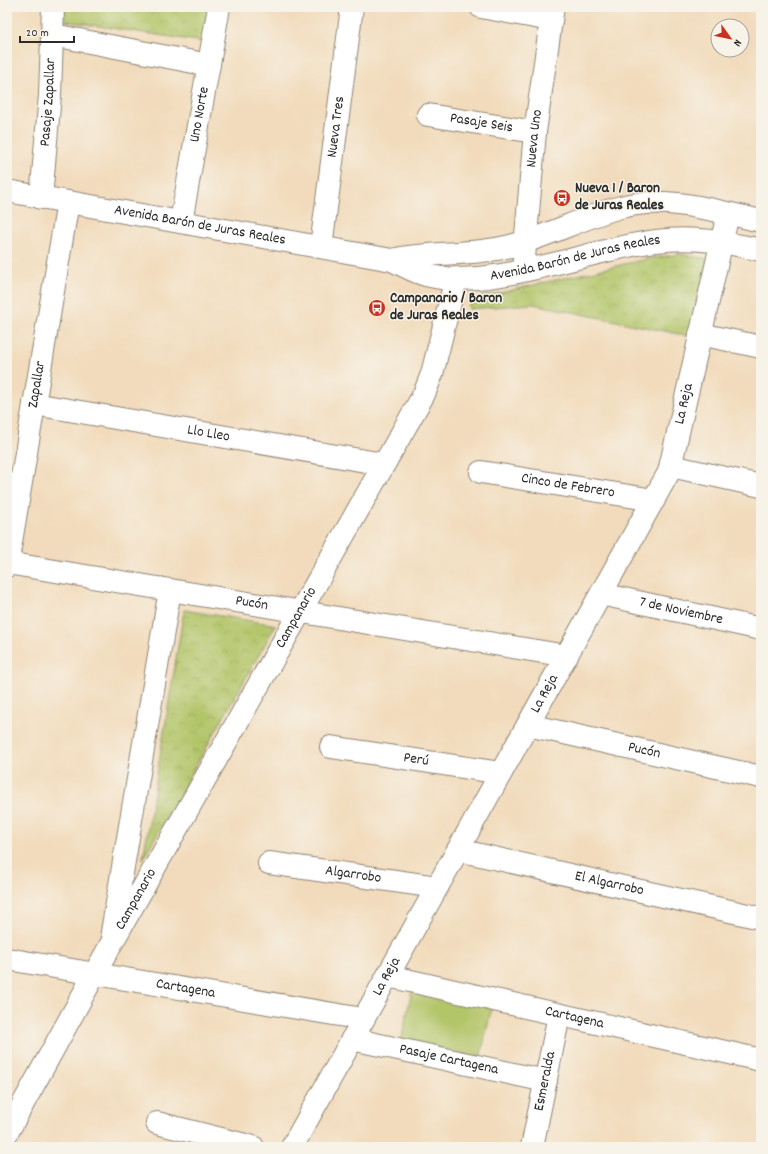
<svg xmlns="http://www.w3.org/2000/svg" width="768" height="1154" font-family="Dekko,sans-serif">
<defs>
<pattern id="park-crowns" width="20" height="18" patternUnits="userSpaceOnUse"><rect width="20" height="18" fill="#b2c569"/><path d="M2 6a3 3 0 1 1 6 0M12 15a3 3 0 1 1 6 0" fill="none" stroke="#99a95b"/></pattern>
</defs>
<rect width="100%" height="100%" fill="#f7f3e8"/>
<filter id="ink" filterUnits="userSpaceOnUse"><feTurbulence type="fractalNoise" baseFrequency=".025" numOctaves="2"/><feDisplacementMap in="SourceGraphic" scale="8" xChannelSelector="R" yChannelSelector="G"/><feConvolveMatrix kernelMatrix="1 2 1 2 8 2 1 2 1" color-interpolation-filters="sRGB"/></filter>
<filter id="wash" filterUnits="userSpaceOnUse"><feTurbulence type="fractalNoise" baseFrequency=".012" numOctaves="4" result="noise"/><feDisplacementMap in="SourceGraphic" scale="16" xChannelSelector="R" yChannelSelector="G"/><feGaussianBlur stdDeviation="0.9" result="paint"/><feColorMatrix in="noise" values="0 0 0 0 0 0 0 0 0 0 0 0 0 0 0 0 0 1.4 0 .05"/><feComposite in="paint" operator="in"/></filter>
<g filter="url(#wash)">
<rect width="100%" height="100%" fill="#f2dbbc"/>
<!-- park -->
<g fill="url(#park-crowns)" stroke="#6e784a">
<polygon points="65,7 210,7 204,42 65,21"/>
<polygon points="681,254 712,260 693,337 533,304 469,309 469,300 646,259"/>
<polygon points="184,610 276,625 143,859"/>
</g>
<!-- pitch -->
<polygon fill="#b2c569" stroke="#6e784a" points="413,985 493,1003 480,1058 401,1041"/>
</g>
<g filter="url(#ink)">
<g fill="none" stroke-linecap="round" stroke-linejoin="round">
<!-- minor casing -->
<g stroke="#8e8374" stroke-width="24">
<g id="minor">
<polyline points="481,7 551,20"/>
<polyline points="53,35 209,65"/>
<path id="s1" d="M 428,115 L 535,132"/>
<path id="s2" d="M 41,198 L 50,95 L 53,7"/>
<path id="s3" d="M 181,222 L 219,7"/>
<path id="s4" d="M 321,247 L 352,7"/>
<path id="s5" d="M 523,270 L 535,132 L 553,7"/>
<polyline points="700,334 761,347"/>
<path id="s6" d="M 34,404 L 383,464"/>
<polyline points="671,466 761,486"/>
<path id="s7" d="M 481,472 L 654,500"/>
<path id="s8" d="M 7,563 L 567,656"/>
<path id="s9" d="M 7,566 L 68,202"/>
<path id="s10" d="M 601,594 L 761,629"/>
<path id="s11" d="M 528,725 L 761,777"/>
<path id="s12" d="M 331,747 L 501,773"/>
<path id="s13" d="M 458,850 L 761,918"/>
<path id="s14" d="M 269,863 L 437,887"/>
<polyline points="112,932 170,590"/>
<path id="s15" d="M 7,959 L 363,1019"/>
<path id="s16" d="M 388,976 L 761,1060"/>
<path id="s17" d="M 352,1039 L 546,1081"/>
<polyline points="157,1123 253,1147"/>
<path id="s18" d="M 7,1133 L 110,946 L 424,394 L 432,374 L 456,278"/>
<path id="s19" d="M 292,1147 L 669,472 L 728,214"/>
<path id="s20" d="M 532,1147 L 559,1015"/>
</g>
</g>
<!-- tertiary casing -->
<g stroke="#8e8374" stroke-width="24">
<g id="tertiary">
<path id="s21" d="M 7,191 L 392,260 C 403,265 414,272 426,275 C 489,292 589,249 656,241 C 692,236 725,242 761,250"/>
<path d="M 392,260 C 430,251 469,256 506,247 C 546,238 582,217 621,207 C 667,195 716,211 761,221"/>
</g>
</g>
<!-- minor -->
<use href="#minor" stroke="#fff" stroke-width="22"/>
<!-- tertiary -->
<use href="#tertiary" stroke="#fff" stroke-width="22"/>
</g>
</g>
<!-- icons -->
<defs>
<g id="bus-disc" transform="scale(0.9)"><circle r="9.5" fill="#c8321e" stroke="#f7f3e8"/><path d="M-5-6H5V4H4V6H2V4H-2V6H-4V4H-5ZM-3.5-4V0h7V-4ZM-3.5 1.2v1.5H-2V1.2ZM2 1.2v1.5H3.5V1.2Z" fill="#fff"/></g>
</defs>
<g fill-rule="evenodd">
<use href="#bus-disc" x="562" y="198"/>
<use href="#bus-disc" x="377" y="308"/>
</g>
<g text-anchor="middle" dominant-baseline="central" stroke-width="3" stroke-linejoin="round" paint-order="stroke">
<!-- street labels -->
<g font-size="15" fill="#2b2b2b" stroke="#f7f3e8">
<text stroke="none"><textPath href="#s2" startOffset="96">Pasaje Zapallar</textPath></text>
<text stroke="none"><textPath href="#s3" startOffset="109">Uno Norte</textPath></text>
<text stroke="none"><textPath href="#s1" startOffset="54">Pasaje Seis</textPath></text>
<text stroke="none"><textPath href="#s4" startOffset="121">Nueva Tres</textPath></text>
<text stroke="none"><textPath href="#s5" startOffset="132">Nueva Uno</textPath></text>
<text stroke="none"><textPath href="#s21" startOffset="196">Avenida Barón de Juras Reales</textPath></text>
<text stroke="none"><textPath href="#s21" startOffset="580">Avenida Barón de Juras Reales</textPath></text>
<text stroke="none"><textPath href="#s9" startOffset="184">Zapallar</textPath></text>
<text stroke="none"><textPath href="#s19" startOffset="843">La Reja</textPath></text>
<text stroke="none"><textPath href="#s6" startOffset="177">Llo Lleo</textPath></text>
<text stroke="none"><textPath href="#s7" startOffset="88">Cinco de Febrero</textPath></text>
<text stroke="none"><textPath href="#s8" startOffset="248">Pucón</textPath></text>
<text stroke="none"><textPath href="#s10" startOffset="82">7 de Noviembre</textPath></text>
<text stroke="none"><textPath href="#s18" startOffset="591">Campanario</textPath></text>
<text stroke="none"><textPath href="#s19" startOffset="519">La Reja</textPath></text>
<text stroke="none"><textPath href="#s11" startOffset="119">Pucón</textPath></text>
<text stroke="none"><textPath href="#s12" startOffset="86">Perú</textPath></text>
<text stroke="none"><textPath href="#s14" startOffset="85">Algarrobo</textPath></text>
<text stroke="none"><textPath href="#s13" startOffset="155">El Algarrobo</textPath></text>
<text stroke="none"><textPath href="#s18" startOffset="267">Campanario</textPath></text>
<text stroke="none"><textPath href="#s19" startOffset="195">La Reja</textPath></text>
<text stroke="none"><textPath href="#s15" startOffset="181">Cartagena</textPath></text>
<text stroke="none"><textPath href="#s16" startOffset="191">Cartagena</textPath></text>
<text stroke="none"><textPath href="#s17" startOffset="99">Pasaje Cartagena</textPath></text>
<text stroke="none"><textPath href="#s20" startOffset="67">Esmeralda</textPath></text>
</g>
<!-- poi labels -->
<g font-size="15" font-weight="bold" fill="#2b2b2b" stroke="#f7f3e8" text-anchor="start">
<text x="575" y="189">Nueva 1 / Baron<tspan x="575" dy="17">de Juras Reales</tspan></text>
<text x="390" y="299">Campanario / Baron<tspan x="390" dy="17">de Juras Reales</tspan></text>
</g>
</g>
<!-- margin -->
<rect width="768" height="1154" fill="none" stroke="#f7f3e8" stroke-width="24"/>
<!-- north arrow -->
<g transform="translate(730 38) rotate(123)"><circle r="19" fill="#f7f3e8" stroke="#a5a39c"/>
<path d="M0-3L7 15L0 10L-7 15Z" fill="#c8321e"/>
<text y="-6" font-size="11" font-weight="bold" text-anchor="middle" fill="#2b2b2b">N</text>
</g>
<!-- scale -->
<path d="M20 36v6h54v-6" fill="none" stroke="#2b2b2b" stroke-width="2"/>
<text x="26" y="36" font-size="12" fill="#2b2b2b" stroke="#f7f3e8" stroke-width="3" paint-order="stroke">20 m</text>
</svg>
